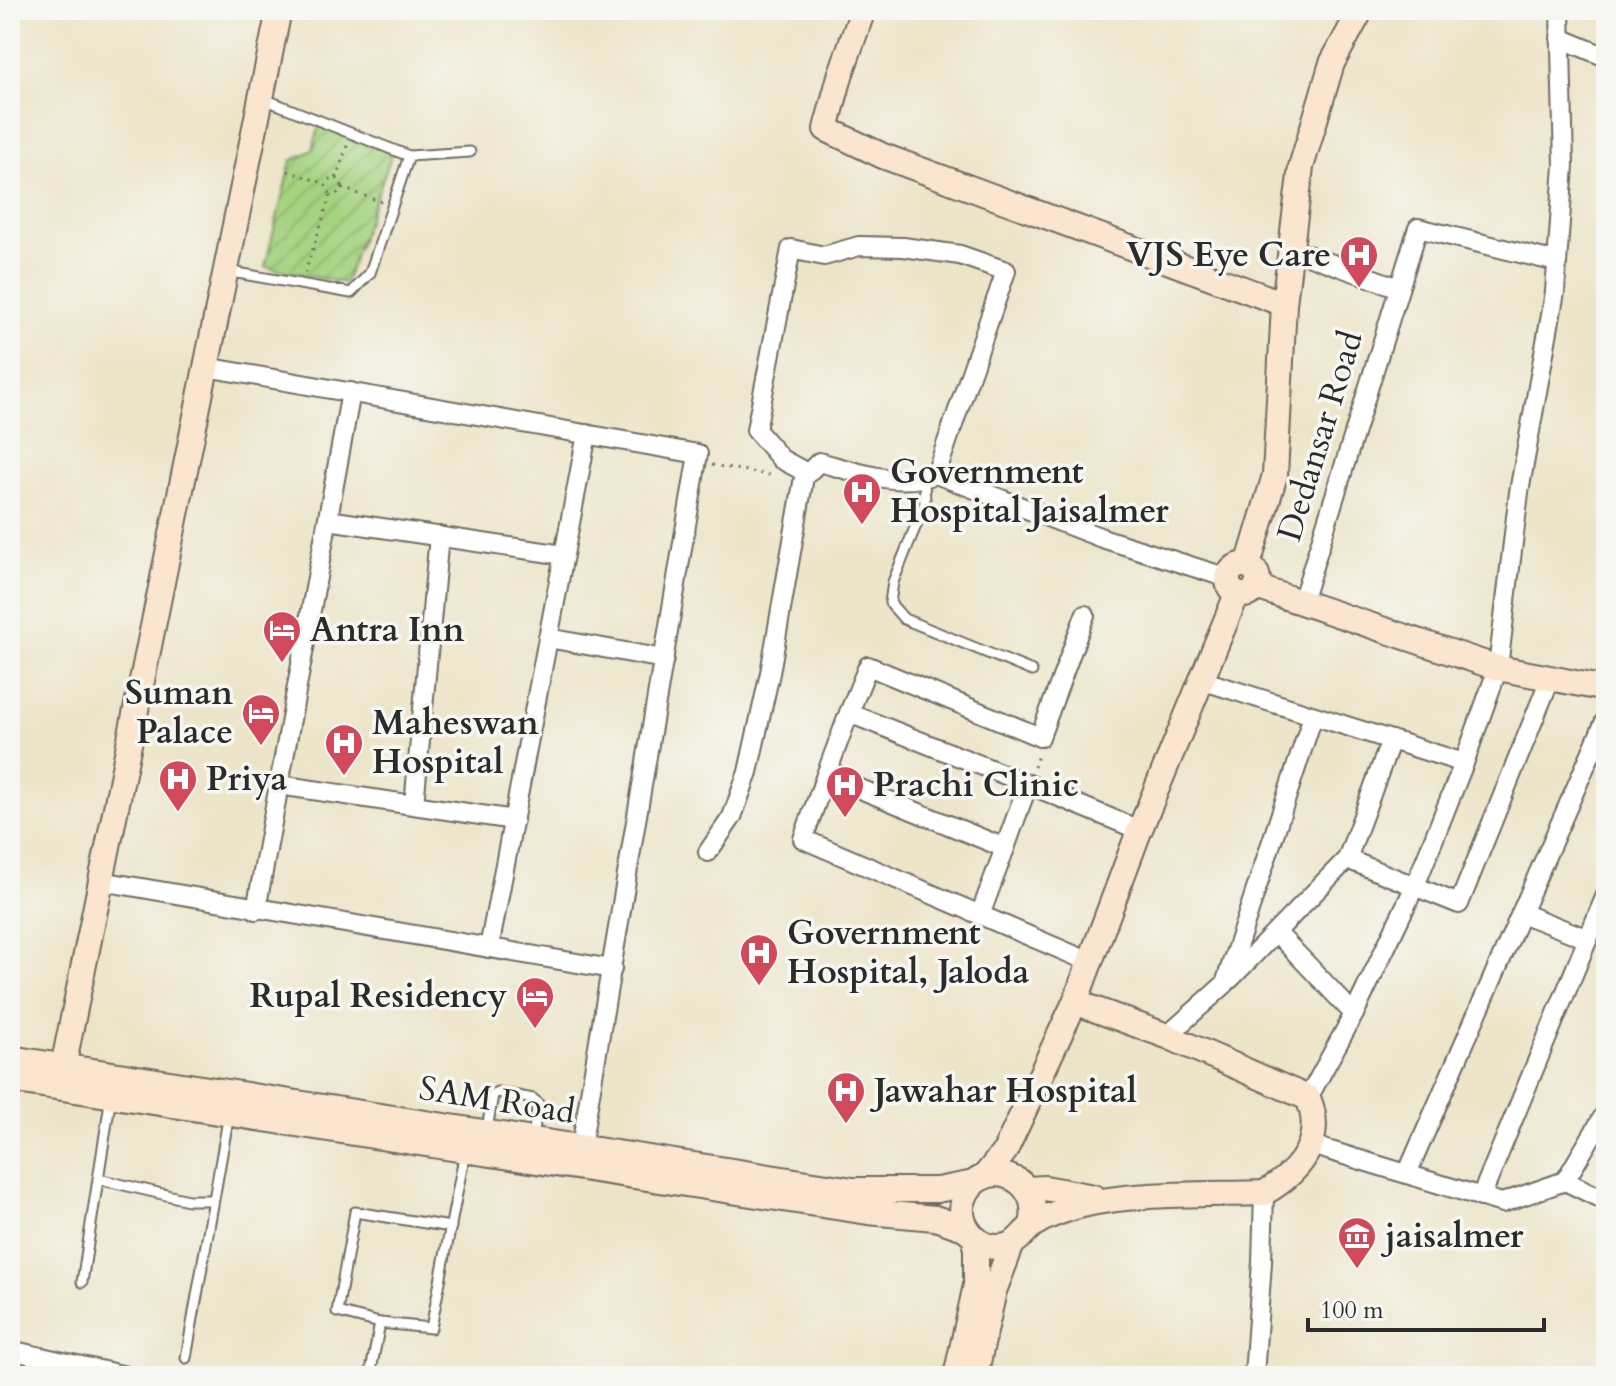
<svg xmlns="http://www.w3.org/2000/svg" width="1616" height="1386" font-family="Cardo,serif">
<defs>
<pattern id="garden-furrows" width="10" height="10" patternUnits="userSpaceOnUse" patternTransform="scale(2)"><rect width="10" height="10" fill="#a6d380"/><path d="M-1 1l2-2M0 10L10 0M9 11l2-2" fill="none" stroke="#8fb56f"/></pattern>
</defs>
<rect width="100%" height="100%" fill="#f6f6f2"/>
<filter id="ink" filterUnits="userSpaceOnUse"><feTurbulence type="fractalNoise" baseFrequency=".0125" numOctaves="2"/><feDisplacementMap in="SourceGraphic" scale="16" xChannelSelector="R" yChannelSelector="G"/><feConvolveMatrix kernelMatrix="1 2 1 2 8 2 1 2 1" color-interpolation-filters="sRGB"/></filter>
<filter id="wash" filterUnits="userSpaceOnUse"><feTurbulence type="fractalNoise" baseFrequency=".006" numOctaves="4" result="noise"/><feDisplacementMap in="SourceGraphic" scale="32" xChannelSelector="R" yChannelSelector="G"/><feGaussianBlur stdDeviation="1.8" result="paint"/><feColorMatrix in="noise" values="0 0 0 0 0 0 0 0 0 0 0 0 0 0 0 0 0 1.4 0 .05"/><feComposite in="paint" operator="in"/></filter>
<g filter="url(#wash)">
<rect width="100%" height="100%" fill="#ede5c9"/>
<!-- garden -->
<polygon fill="url(#garden-furrows)" stroke="#687f56" stroke-width="2" points="319,125 388,150 391,156 345,283 265,267 291,161 313,150"/>
</g>
<g filter="url(#ink)">
<g fill="none" stroke-linecap="round" stroke-linejoin="round">
<!-- lane casing -->
<g stroke="#6f6c62" stroke-width="13">
<g id="lane">
<polyline points="264,99 409,156 470,152"/>
<polyline points="226,271 351,293 370,273 409,156"/>
<polyline points="924,479 925,503 893,582 890,603 904,619 1032,671"/>
<polyline points="487,1129 493,1095 497,1092 533,1099 538,1103 533,1137"/>
<polyline points="98,1179 188,1200 213,1200"/>
<polyline points="82,1282 111,1096"/>
<polyline points="380,1323 337,1312 355,1212 451,1227"/>
<polyline points="186,1358 229,1114"/>
<polyline points="370,1376 380,1323 431,1328 465,1152"/>
</g>
</g>
<!-- street casing -->
<g stroke="#6f6c62" stroke-width="22">
<g id="street">
<polyline points="1560,38 1606,57"/>
<polyline points="1291,249 1399,288"/>
<polyline points="206,367 698,454 581,1147"/>
<polyline points="807,473 781,459 756,430 791,249 824,256 859,246 903,247 960,255 1006,271 936,474 1102,538 1228,578"/>
<polyline points="328,520 564,555"/>
<polyline points="1302,602 1418,228 1557,262"/>
<polyline points="548,638 664,659"/>
<polyline points="1201,680 1464,763"/>
<polyline points="849,713 868,666 1040,737 1085,615"/>
<polyline points="826,775 849,713 1028,784 1005,848"/>
<polyline points="1028,784 1139,830"/>
<polyline points="279,785 514,820"/>
<polyline points="414,805 439,536"/>
<path d="M 708,852 L 732,817 L 748,772 L 770,673 L 804,477 L 819,462 C 856,472 899,488 936,474"/>
<polyline points="1347,859 1459,904 1550,679"/>
<polyline points="101,881 612,969"/>
<polyline points="256,910 351,392"/>
<polyline points="1521,913 1588,939"/>
<polyline points="980,915 1005,848 826,775 803,839 1090,962"/>
<polyline points="1276,932 1354,1014"/>
<polyline points="489,948 587,434"/>
<polyline points="1230,979 1347,859 1391,740"/>
<polyline points="1167,1036 1225,984 1313,716"/>
<polyline points="1308,1098 1354,1014 1415,886 1464,763 1498,668 1519,492 1555,292 1564,165 1560,10"/>
<polyline points="1311,1145 1502,1203 1565,1181 1606,1201"/>
<polyline points="1407,1174 1606,719"/>
<polyline points="1565,1181 1606,1112"/>
<polyline points="1481,1197 1606,895"/>
<polyline points="10,1350 126,1376"/>
<polyline points="1254,1376 1262,1262 1264,1193"/>
</g>
</g>
<!-- secondary casing -->
<g stroke="#6f6c62" stroke-width="28">
<g id="secondary">
<polyline points="863,10 840,76 826,129 883,156 1284,304"/>
<circle cx="1243" cy="580" r="15"/>
<polyline points="1248,565 1275,475 1284,304 1301,167 1332,63 1361,10"/>
<polyline points="1256,587 1498,668 1606,689"/>
<polyline points="10,1058 853,1190 937,1190 974,1183"/>
<polyline points="63,1067 279,10"/>
<polyline points="10,1080 868,1212 935,1218 967,1229"/>
<polyline points="984,1177 1005,1151 1075,1002 1138,834 1237,594"/>
<polyline points="1019,1181 1027,1189 1045,1188 1094,1197"/>
<path d="M 1032,1225 C 1044,1174 979,1155 964,1199 C 956,1220 973,1246 996,1247 C 1020,1247 1020,1232 1036,1223 C 1048,1215 1062,1211 1075,1207 C 1129,1192 1207,1195 1264,1193 C 1300,1172 1326,1141 1308,1098 L 1167,1036 L 1075,1002"/>
<polyline points="956,1376 976,1285 976,1239"/>
<polyline points="975,1376 994,1291 1012,1244"/>
</g>
</g>
<!-- path -->
<g stroke="#6f6c62" stroke-width="3" stroke-dasharray="2 6" stroke-linecap="butt">
<polyline points="288,171 326,184"/>
<circle cx="334" cy="186" r="8"/>
<polyline points="336,178 348,143"/>
<polyline points="342,188 382,202"/>
<polyline points="305,273 331,194"/>
<polyline points="712,465 775,476"/>
<polyline points="1034,767 1039,752"/>
</g>
<!-- lane -->
<use href="#lane" stroke="#fff" stroke-width="9"/>
<!-- street -->
<use href="#street" stroke="#fff" stroke-width="18"/>
<!-- secondary -->
<use href="#secondary" stroke="#fbe5cf" stroke-width="24"/>
</g>
</g>
<!-- icons -->
<defs>
<g id="hospital-pin" transform="scale(2)"><path d="M0 17L-7.5 6A9.5 9.5 0 1 1 7.5 6Z" fill="#d1495b" stroke="#f6f6f2"/><path d="M-5-5h3v3.5h4V-5h3V5h-3V1.5h-4V5h-3Z" fill="#fff"/></g>
<g id="hotel-pin" transform="scale(2)"><path d="M0 17L-7.5 6A9.5 9.5 0 1 1 7.5 6Z" fill="#d1495b" stroke="#f6f6f2"/><path d="M-6-4.5h1.5V1H6V5H4.5V3h-9V5H-6ZM-4 0a1.8 1.8 0 1 1 3.6 0ZM.5 0V-2.5h3Q6-2.5 6 0Z" fill="#fff"/></g>
<g id="museum-pin" transform="scale(2)"><path d="M0 17L-7.5 6A9.5 9.5 0 1 1 7.5 6Z" fill="#d1495b" stroke="#f6f6f2"/><path d="M0-6L6-3V-2H-6V-3ZM-5-1h2V3h-2ZM-1-1h2V3h-2ZM3-1h2V3H3ZM-6 4H6V6H-6Z" fill="#fff"/></g>
</defs>
<g fill-rule="evenodd">
<use href="#hospital-pin" x="1359" y="255"/>
<use href="#hospital-pin" x="862" y="492"/>
<use href="#hotel-pin" x="282" y="630"/>
<use href="#hotel-pin" x="261" y="713"/>
<use href="#hospital-pin" x="344" y="743"/>
<use href="#hospital-pin" x="178" y="779"/>
<use href="#hospital-pin" x="845" y="785"/>
<use href="#hospital-pin" x="759" y="953"/>
<use href="#hotel-pin" x="535" y="996"/>
<use href="#hospital-pin" x="846" y="1091"/>
<use href="#museum-pin" x="1357" y="1236"/>
</g>
<g text-anchor="middle" dominant-baseline="central" stroke-width="7" stroke-linejoin="round" paint-order="stroke">
<!-- poi labels -->
<g font-size="34" font-weight="bold" fill="#2b2b2b" stroke="#f6f6f2" text-anchor="start">
<text x="1331" y="255" text-anchor="end">VJS Eye Care</text>
<text x="890" y="472">Government<tspan x="890" dy="39">Hospital Jaisalmer</tspan></text>
<text x="310" y="630">Antra Inn</text>
<text x="233" y="693" text-anchor="end">Suman<tspan x="233" dy="39">Palace</tspan></text>
<text x="372" y="723">Maheswan<tspan x="372" dy="39">Hospital</tspan></text>
<text x="206" y="779">Priya</text>
<text x="873" y="785">Prachi Clinic</text>
<text x="787" y="933">Government<tspan x="787" dy="39">Hospital, Jaloda</tspan></text>
<text x="507" y="996" text-anchor="end">Rupal Residency</text>
<text x="874" y="1091">Jawahar Hospital</text>
<text x="1385" y="1236">jaisalmer</text>
</g>
<!-- street labels -->
<g font-size="34" fill="#2b2b2b" stroke="#f6f6f2">
<text transform="translate(1320 436) rotate(-73)">Dedansar Road</text>
<text transform="translate(497 1100) rotate(9)">SAM Road</text>
</g>
</g>
<!-- margin -->
<rect width="1616" height="1386" fill="none" stroke="#f6f6f2" stroke-width="40"/>
<!-- scale -->
<path d="M1308 1318v12h236v-12" fill="none" stroke="#2b2b2b" stroke-width="4"/>
<text x="1320" y="1318" font-size="24" fill="#2b2b2b" stroke="#f6f6f2" stroke-width="6" paint-order="stroke">100 m</text>
</svg>
